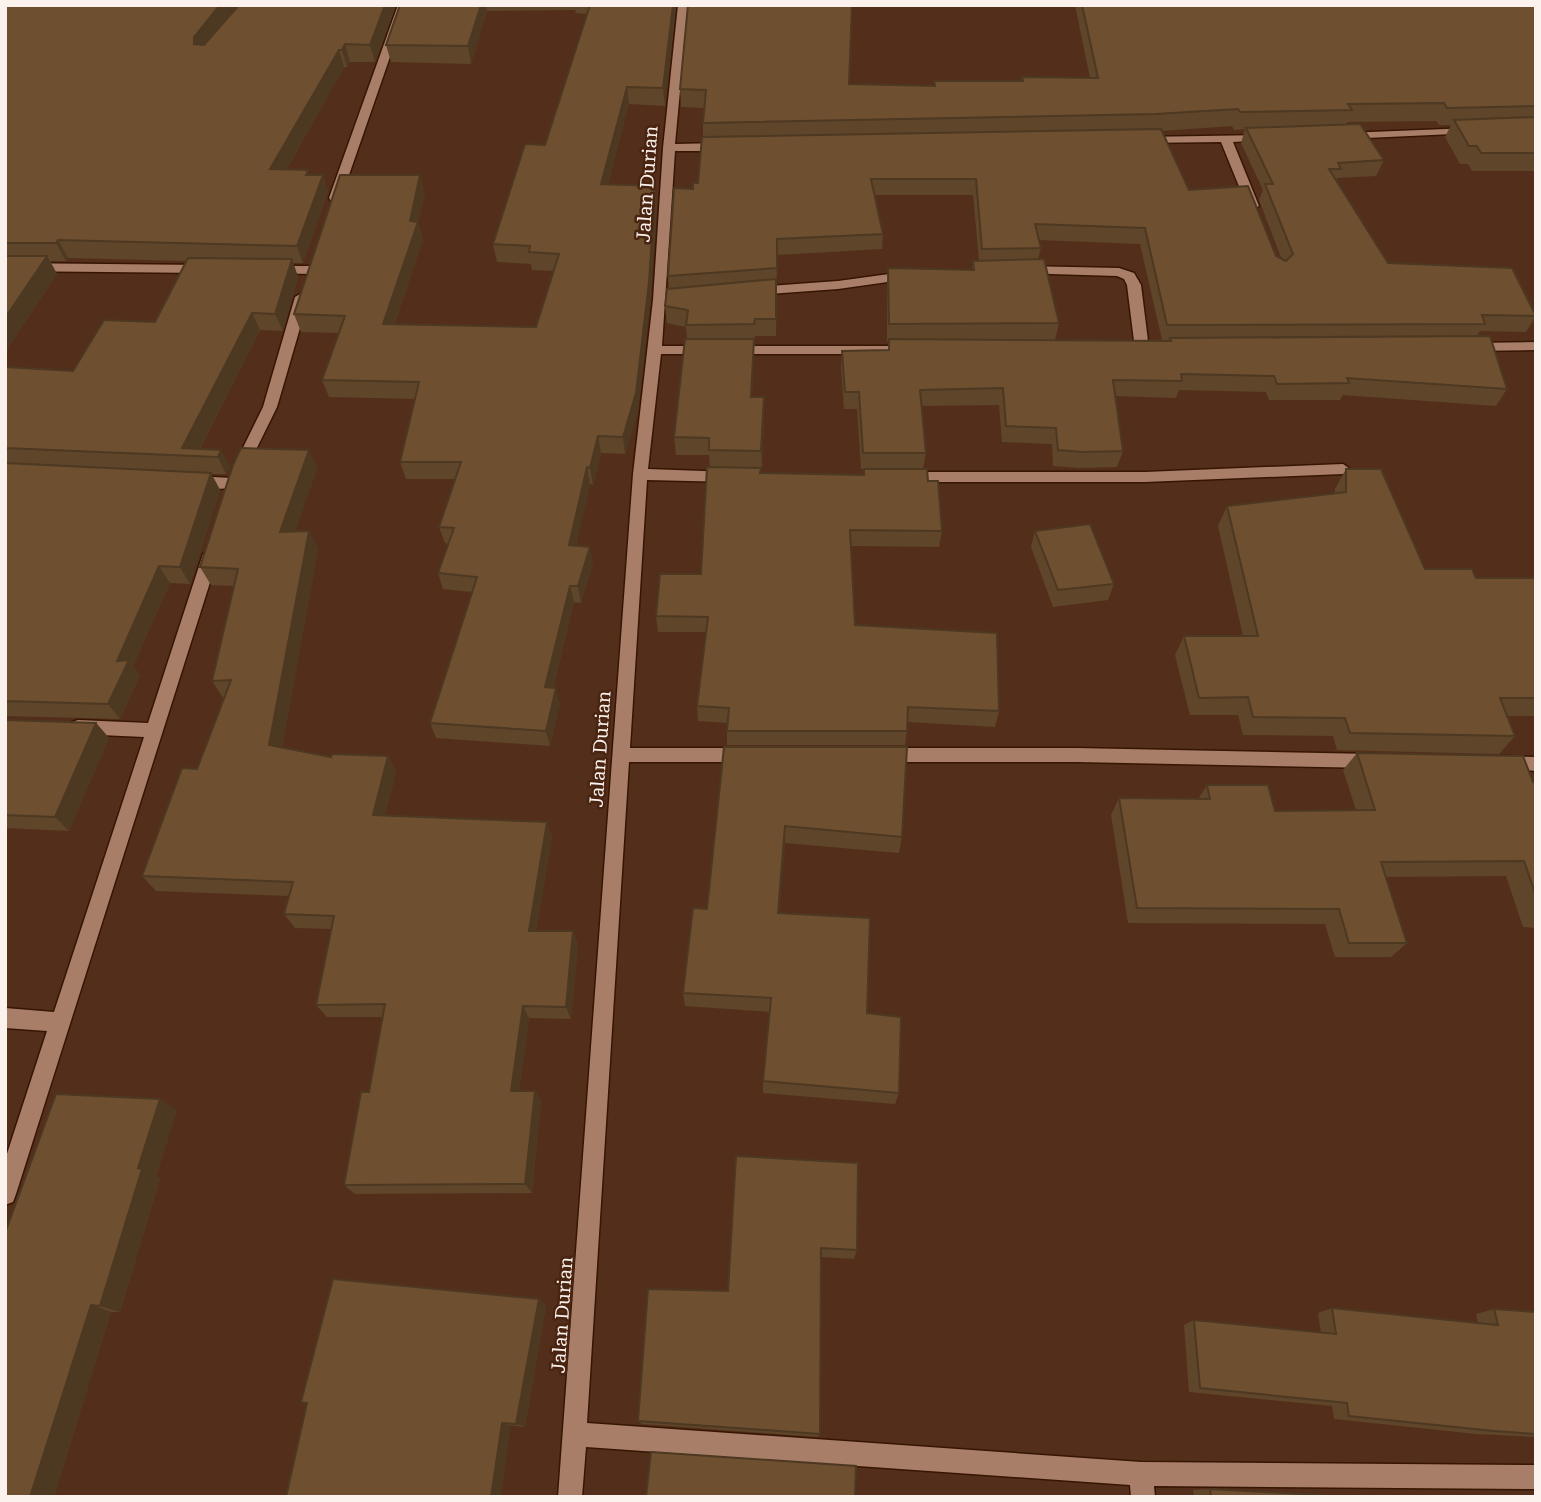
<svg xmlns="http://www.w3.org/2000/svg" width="1541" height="1502" font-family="'Roboto Serif',serif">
<rect width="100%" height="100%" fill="#532f1b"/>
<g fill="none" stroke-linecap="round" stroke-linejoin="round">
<!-- minor casing -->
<g stroke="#371503" stroke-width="3">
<g id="minor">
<polygon points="398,5 408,5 341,198 331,201 329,198"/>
<polygon points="678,5 688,5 675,144 722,143 728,147 722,151 675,151 662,346 910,346 917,350 910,354 661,354 648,469 731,472 738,477 731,482 647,480 630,748 746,748 752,750 755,755 752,760 746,762 629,762 587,1423 1141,1462 1536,1465 1536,1489 1154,1486 1155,1497 1131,1497 1130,1485 586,1447 582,1497 558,1497 633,474 653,300 663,148"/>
<polygon points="1471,128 1475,129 1475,133 1345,139 1339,136 1345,133"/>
<polygon points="1264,135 1270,138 1268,140 1233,142 1259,206 1253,210 1247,206 1221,142 1142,143 1136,140 1142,137"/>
<polygon points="5,263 205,265 211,269 205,273 5,271"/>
<polygon points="275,266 310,266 316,270 310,274 270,273 269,270"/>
<polygon points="1023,266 1119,268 1134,273 1141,285 1149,349 1147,352 1142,353 1135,349 1127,285 1124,279 1117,276 1018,273 1018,267"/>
<polygon points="911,271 917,275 916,278 838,289 754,295 747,291 754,287 838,281"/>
<polygon points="302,293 309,297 277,407 245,472 235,472 233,468 263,407 295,297"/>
<polygon points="1536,342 1536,350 1470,351 1463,347 1470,343"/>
<polygon points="1343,464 1350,469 1343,474 1145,482 906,482 899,477 906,472 1145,472"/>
<path d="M 194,476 L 233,478 L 240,483 C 232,492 194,490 187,481 Z"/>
<polygon points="211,548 219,554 16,1194 13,1202 5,1205 5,1160 47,1031 5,1028 5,1008 54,1012 144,737 78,734 72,732 69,727 72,722 78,720 148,723 203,554"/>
<polygon points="883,748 1076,748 1373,754 1379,756 1382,761 1379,766 1373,768 1076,762 883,762 877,760 874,755 877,750"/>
<polygon points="1502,756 1536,757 1536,771 1496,768 1493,763 1496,758"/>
</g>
</g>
<!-- minor -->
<use href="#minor" fill="#a87e68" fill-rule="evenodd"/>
</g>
<!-- wall -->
<g fill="#5f4529" fill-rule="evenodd">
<polygon points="5,5 396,5 375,62 350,62 347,67 344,67 286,170 309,175 323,175 328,192 303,263 293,263 298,277 283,331 260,330 200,449 221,450 230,467 226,474 211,474 220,490 190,584 170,583 133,666 140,675 120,719 5,716 5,367 73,371 155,322 187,261 68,258 66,261 50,261 57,274 5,352"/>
<polygon points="400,5 676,5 665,106 629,104 608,184 657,203 650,300 638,410 625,454 601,453 593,485 590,484 576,545 593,563 581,603 574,602 553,688 560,703 550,746 436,738 430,723 472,592 443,589 438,573 448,544 445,543 439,527 455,479 406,479 400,462 415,399 329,397 322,380 339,333 301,332 294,314 425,193 418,222 423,239 394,325 536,327 554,271 532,270 531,264 497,262 493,244 545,145 588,14 576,13 575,10 487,11 471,64 391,62 386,45"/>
<path d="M 1075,5 L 1536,5 L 1536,171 L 1472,171 L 1468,164 L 1460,164 L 1445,137 L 1451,125 L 1439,125 L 1436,121 L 1347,122 L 1346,125 L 1384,160 L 1376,176 L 1337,178 L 1336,181 L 1388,263 L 1536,316 L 1526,332 L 1480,331 L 1477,336 L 1507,389 L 1496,406 L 1343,395 L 1340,400 L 1269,400 L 1266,392 L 1179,390 L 1176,398 L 1115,396 L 1123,451 L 1117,467 L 1079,468 L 1053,466 L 1052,444 L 1002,442 L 999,405 L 921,406 L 926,453 L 923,469 L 928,481 L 942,531 L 939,547 L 851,546 L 855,625 L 999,711 L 995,727 L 908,722 L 905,745 L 727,745 L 727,723 L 698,721 L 697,706 L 706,632 L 658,632 L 656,616 L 701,574 L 761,473 L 863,474 L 864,469 L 880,469 L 861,469 L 857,409 L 844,409 L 841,367 L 842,351 L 888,350 L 889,341 L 887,341 L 887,285 L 888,268 L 972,270 L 973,261 L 979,261 L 973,195 L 875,195 L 883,234 L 882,249 L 777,255 L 776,336 L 755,336 L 754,342 L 752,397 L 764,414 L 762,468 L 710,467 L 709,455 L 676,455 L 674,437 L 687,339 L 686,327 L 667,323 L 665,306 L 669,289 L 668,276 L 693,189 L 698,183 L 703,137 L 703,123 L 704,108 L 681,107 L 680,89 L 849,84 L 934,86 L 934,81 L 1021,81 L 1022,77 L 1090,78 ZM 1232,126 L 1234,130 L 1245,129 L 1241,143 L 1263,190 L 1259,200 L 1282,260 L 1276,256 L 1189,190 L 1161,131 ZM 1039,240 L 1140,244 L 1162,340 L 1169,341 L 1055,340 L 1059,323 L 1038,259 L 1041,248 Z"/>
<polygon points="309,450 317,469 295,531 309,531 318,549 282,748 331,757 388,756 396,772 385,815 547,822 552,837 536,931 573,931 578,945 571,1019 529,1018 519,1091 535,1091 541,1101 532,1193 355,1194 344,1185 369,1092 383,1017 327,1017 316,1005 332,929 295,928 284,914 289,896 156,891 142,876 197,769 224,698 223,698 212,681 234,586 211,585 200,567"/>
<polygon points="1346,469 1425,569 1476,578 1536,578 1536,716 1507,716 1515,736 1499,754 1337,750 1333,736 1243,735 1238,715 1190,715 1175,655 1184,636 1243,636 1218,526 1227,506 1335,494 1335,489"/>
<polygon points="1035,531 1114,584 1108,600 1053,607 1031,547"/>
<polygon points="5,720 96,723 109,738 69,831 5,828"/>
<polygon points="724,747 902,837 899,853 785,843 779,913 867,1013 899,1093 895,1104 763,1093 763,1081 770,1012 685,1006 683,993 707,909"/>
<polygon points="1357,753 1536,782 1536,928 1523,927 1506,876 1386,877 1407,943 1391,957 1335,957 1325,924 1128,923 1111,815 1119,798 1198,799 1207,785 1275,811 1356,810 1343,770"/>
<polygon points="177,1110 156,1176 160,1179 120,1312 111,1312 54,1497 5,1497"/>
<polygon points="736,1156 857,1250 854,1259 821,1257 820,1434 818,1437 642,1424 638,1421 728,1291"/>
<polygon points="546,1306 525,1427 307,1404 301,1402"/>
<polygon points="1332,1308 1478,1323 1476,1314 1494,1309 1536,1312 1536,1437 1476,1434 1334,1419 1332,1406 1189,1392 1184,1325 1194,1320 1321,1333 1318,1313"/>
<polygon points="1210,1489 1321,1497 1194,1497 1193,1490"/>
</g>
<!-- shaded-wall -->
<g fill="#4d3822">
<polygon points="220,5 240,5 201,54 194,44 194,37"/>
<polygon points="385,5 396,5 375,62 370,45"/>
<polygon points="481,5 486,5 487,11 471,64 468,46"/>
<polygon points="673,5 676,5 665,106 663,88"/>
<polygon points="345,44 350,62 347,67 342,50"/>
<polygon points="339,50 344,67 276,187 270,169"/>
<polygon points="627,87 629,104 604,202 601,184"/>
<polygon points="323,175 328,192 303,263 297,246"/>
<polygon points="420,175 425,193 418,222 423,239 388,342 383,324 410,221"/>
<polygon points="655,186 657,203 650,300 638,410 625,454 623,437"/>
<polygon points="58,240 68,258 66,261 56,243"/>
<polygon points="47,256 57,274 5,352 5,318"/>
<polygon points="292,259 298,277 283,331 275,314"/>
<polygon points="252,313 260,330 196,456 182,448"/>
<polygon points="754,339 754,356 751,414 751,397"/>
<polygon points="764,397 764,414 762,468 761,451"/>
<polygon points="598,436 601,453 593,485 590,468"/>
<polygon points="221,450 230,467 226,474 218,457"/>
<polygon points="309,450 317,469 289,550 280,532"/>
<polygon points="587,467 590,484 573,561 569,545"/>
<polygon points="211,473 220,490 190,584 180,567"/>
<polygon points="309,531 318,549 280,761 269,745"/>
<polygon points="590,547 593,563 581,603 578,586"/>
<polygon points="159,566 170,583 133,666 140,675 120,719 108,704 117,661"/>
<polygon points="570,586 574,602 549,703 545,687"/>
<polygon points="556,688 560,703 550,746 546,731"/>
<polygon points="96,723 109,738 69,831 55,817"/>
<polygon points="388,756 396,772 382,830 373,815"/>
<polygon points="547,822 552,837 534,944 529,931"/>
<polygon points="785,826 785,843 778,928 778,913"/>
<polygon points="573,931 578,945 571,1019 566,1007"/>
<polygon points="523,1006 529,1018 518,1102 511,1091"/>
<polygon points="535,1091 541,1101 532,1193 525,1184"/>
<polygon points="160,1099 177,1110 156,1176 160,1179 120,1312 100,1306 138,1168"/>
<polygon points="539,1299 546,1306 525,1427 516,1424"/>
<polygon points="91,1305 111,1312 54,1497 30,1497"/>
<polygon points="502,1423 511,1426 501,1497 491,1497"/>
</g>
<!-- building -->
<g fill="#6e5030" stroke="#4d3822" stroke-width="2">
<polygon points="7,5 220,5 194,37 194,44 204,45 239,5 385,5 370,45 345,44 342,50 339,50 270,169 308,170 306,175 323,175 297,246 58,240 56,243 5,243 5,8"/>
<polygon points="400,5 481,5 468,46 386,45"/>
<polygon points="590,5 673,5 663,88 627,87 601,184 655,186 649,282 636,393 623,437 598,436 590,468 587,467 569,545 590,547 578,586 570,586 545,687 556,688 546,731 430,723 477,577 438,573 454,528 439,527 461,462 400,462 419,382 322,380 345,316 294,314 340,175 420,175 410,221 418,222 383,324 536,327 559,254 529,252 530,246 493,244 525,144 545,145"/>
<polygon points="688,5 852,5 849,84 935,86 934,81 1023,81 1022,77 1098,78 1082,5 1536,5 1536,106 1447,108 1444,103 1348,104 1352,110 1240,112 1238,109 1155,114 703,123 706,90 680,89"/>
<polygon points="1536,117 1536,153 1481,153 1477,146 1469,146 1454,120"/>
<polygon points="1360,124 1384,160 1338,163 1341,169 1329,169 1388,263 1512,268 1536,316 1482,315 1485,324 1167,325 1145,228 1035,224 1041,248 982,249 976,179 871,179 883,234 777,239 777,268 668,276 674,188 693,189 693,183 698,183 702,137 1161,129 1189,190 1248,186 1276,256 1286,261 1293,254 1265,184 1273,184 1246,128"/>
<polygon points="5,256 47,256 5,318"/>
<polygon points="188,258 292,259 275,314 252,313 182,448 221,450 218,457 5,448 5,367 73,371 104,320 155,322"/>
<polygon points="1044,259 1059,323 889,324 888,268 974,270 973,261"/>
<polygon points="776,279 776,319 755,319 754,324 686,325 688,310 665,306 667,289"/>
<polygon points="1490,336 1507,389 1347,378 1349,383 1277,384 1274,376 1181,374 1182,381 1113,380 1123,451 1083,452 1058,450 1056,428 1006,426 1003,388 920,390 926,453 863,453 859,392 845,392 842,351 889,350 889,339 1171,341 1170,338"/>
<polygon points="685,339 754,339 751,397 764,397 761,451 709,450 709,438 674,437"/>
<polygon points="241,448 309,450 280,532 309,531 269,745 331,757 332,754 388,756 373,815 547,822 529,931 573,931 566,1007 523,1006 511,1091 535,1091 525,1184 344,1185 361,1092 369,1092 385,1004 316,1005 334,916 284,914 293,882 142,876 182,768 197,769 231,680 212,681 238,569 200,567 233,465"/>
<polygon points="5,463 211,473 180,567 159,566 117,661 129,660 108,704 5,701"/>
<polygon points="707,467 761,468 760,473 864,475 864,469 927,469 928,481 938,481 942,531 850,530 855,625 997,633 999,711 908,707 907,731 727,731 729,708 697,706 708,617 656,616 660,574 701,574"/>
<polygon points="1346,469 1381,469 1425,569 1472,569 1476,578 1536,578 1536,698 1500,698 1515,736 1350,733 1345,718 1253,717 1248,697 1199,698 1184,636 1258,636 1227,506 1346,492"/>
<polygon points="1090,524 1114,584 1058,590 1035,531"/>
<polygon points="5,720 96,723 55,817 5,815"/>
<polygon points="724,747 907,747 902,837 785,826 778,913 870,918 867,1013 901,1017 899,1093 763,1081 771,998 683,993 693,908 707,909"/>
<polygon points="1357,753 1523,756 1533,782 1536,782 1536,896 1524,861 1381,862 1407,943 1349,943 1339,909 1137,908 1119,798 1210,799 1207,785 1268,785 1275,811 1375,810"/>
<polygon points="56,1094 160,1099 138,1168 142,1169 100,1306 91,1305 30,1497 5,1497 5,1233"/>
<polygon points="736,1156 858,1163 857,1250 821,1248 820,1434 638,1421 648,1289 728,1291"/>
<polygon points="333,1279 539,1299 516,1424 502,1423 491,1497 286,1497 307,1403 301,1402"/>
<polygon points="1332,1308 1498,1325 1494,1309 1536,1312 1536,1434 1494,1431 1349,1416 1347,1403 1200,1388 1194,1320 1336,1334"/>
<polygon points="651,1452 856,1466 855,1497 646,1497"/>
<polygon points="1210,1489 1320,1495 1321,1497 1211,1497"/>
</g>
<g text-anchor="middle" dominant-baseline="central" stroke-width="5" stroke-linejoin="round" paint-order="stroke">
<!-- street labels -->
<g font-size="19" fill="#fcf2ed" stroke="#482411">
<text transform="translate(647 184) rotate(-86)">Jalan Durian</text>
<text transform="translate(600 749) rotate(-86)">Jalan Durian</text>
<text transform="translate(562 1315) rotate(-86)">Jalan Durian</text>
</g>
</g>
<!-- border -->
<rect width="1541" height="1502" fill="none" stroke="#fcf2ed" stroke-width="14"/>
</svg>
